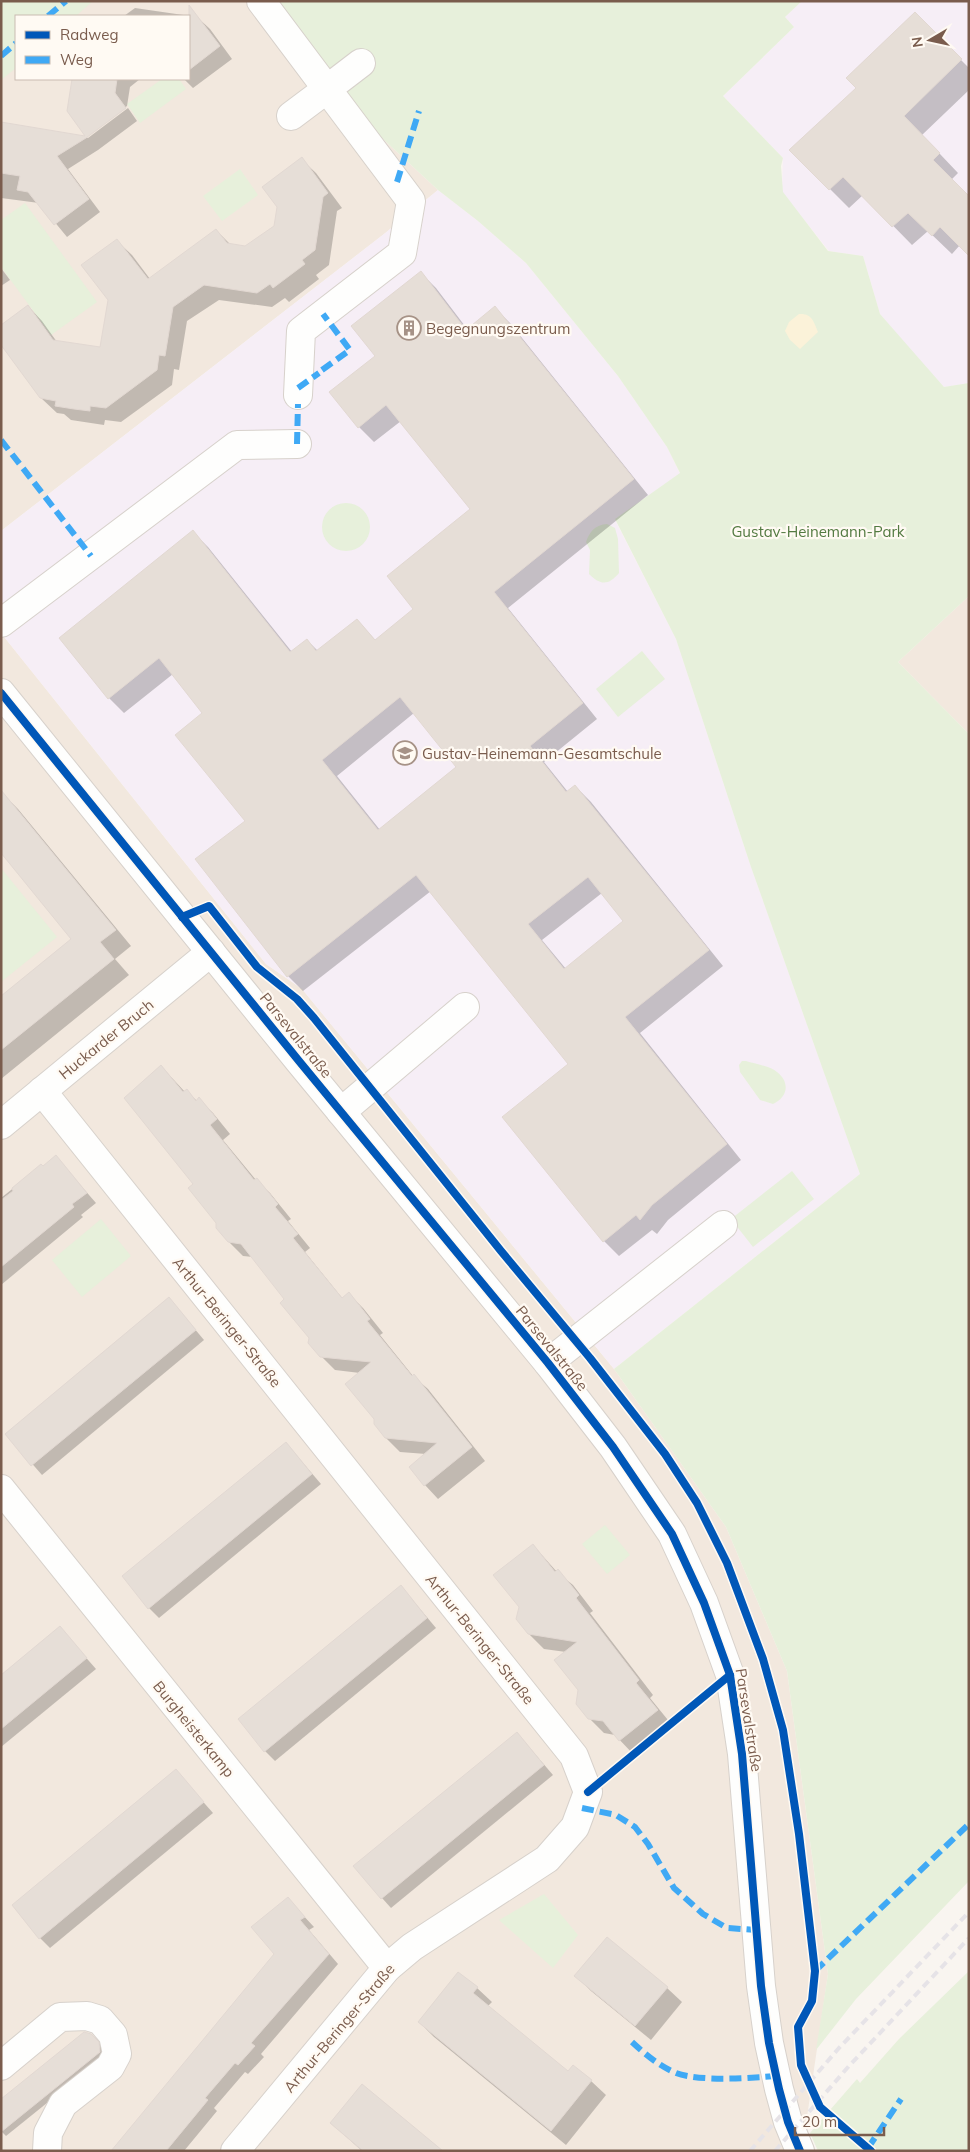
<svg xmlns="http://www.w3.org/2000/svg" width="970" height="2152" font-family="Mulish,sans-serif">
<rect width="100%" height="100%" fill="#f9f5f0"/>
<!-- residential -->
<g fill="#f2e8de" fill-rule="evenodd">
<path d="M 1,1 L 271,1 L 342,101 L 438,190 L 384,234 L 1,531 ZM 16,16 L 189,16 L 189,79 L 16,79 Z"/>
<polygon points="969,596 969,734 898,662"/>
<polygon points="1,633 266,964 302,989 614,1369 726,1527 787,1671 828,1974 802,2151 1,2151"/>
</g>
<!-- education -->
<g fill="#f6eef6">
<polygon points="802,1 969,1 969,383 944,387 917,358 880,314 863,256 829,251 782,192 783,158 723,96 794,27 785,17"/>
<polygon points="438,190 478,221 526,263 618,376 667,447 680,474 615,520 676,639 751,867 860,1174 614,1369 302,989 266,964 1,633 1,531 384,234"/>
</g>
<!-- green -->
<g fill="#e7f0db">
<polygon points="1,1 93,1 76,16 16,16 16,68 1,80"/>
<polygon points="271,1 802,1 785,17 794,27 723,96 783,158 781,166 783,192 828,251 863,256 880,314 944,387 969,383 969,596 898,662 969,734 969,1881 856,1999 816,2050 828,1974 787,1671 726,1527 614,1369 860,1174 751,867 676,639 615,519 680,473 667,447 618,376 526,263 478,221 438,190 342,101"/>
<polygon points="162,79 179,79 186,89 140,123 127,104"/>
<polygon points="240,169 258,195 222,221 203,196"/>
<polygon points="25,203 97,302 51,335 1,267 1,220"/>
<circle cx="346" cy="527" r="24"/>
<path d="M 607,524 L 615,528 L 618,539 L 619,573 C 609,585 601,586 589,574 L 590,550 L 586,542 C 590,531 595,525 607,524 Z"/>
<polygon points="642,651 665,679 618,717 596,689"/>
<polygon points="1,868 57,937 1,982"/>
<path d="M 742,1061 L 746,1061 C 755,1064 770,1066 777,1072 C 791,1083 787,1098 773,1104 L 760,1100 L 740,1072 L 739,1065 Z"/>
<polygon points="792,1171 814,1199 753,1247 731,1219"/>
<polygon points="101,1219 131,1256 82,1297 52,1260"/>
<polygon points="605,1525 630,1555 607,1574 582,1544"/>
<polygon points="544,1894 578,1935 553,1968 499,1920"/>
<polygon points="969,1971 969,2151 818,2151 810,2133 857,2079 860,2083 899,2039"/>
</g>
<!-- sand -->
<path fill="#fbf2d9" d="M 799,314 C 812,313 814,322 818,332 L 800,349 L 790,340 L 785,331 L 789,322 Z"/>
<!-- shadow -->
<g fill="#0003" fill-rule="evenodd">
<polygon points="135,8 197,17 210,29 232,59 193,88 184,79 189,79 189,16 124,16"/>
<polygon points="915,14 969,68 969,90 922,135 958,173 951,180 960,245 952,254 928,231 912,245 863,195 849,208 791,150 858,88"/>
<polygon points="73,79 140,79 130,87 127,106 87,136 88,138 128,108 137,121 98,150 68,169 100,212 67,237 39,203 1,198 1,124 88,138 68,111"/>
<polygon points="301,159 316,173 342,208 337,211 329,265 316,275 319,279 289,302 285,298 272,307 219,300 187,321 179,370 174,369 172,385 121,422 105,420 104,425 71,420 64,414 57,413 41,398 28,306 42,321 57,342 101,348 117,241 132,255 150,279 216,230 231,245 245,248 275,226"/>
<polygon points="1,268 10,280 1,286"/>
<path d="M 421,273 L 436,288 L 468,330 L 495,308 L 510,323 L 648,495 L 508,608 L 597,719 L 544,762 L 568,792 L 575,786 L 591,802 L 723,966 L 640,1033 L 741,1160 L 668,1220 L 657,1234 L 652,1230 L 619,1256 L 604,1241 L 569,1064 L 431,891 L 303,991 L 288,976 L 246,821 L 204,713 L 173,674 L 124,713 L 109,698 L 193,532 L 208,547 L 292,652 L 307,640 L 318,651 L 357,620 L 376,641 L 415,609 L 472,509 L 401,421 L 374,442 L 359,427 L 376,356 ZM 414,713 L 458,767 L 380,830 L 337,776 ZM 602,893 L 625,922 L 566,969 L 542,940 Z"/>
<polygon points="2,793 18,809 131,946 115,959 129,975 1,1079 1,998 73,940"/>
<polygon points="161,1066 185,1092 187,1091 197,1101 199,1099 213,1113 230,1134 223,1140 256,1180 270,1193 291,1219 288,1221 310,1248 305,1252 343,1299 349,1294 363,1308 383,1333 380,1335 413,1376 428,1389 485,1461 438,1499 425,1485 426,1454 400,1452 386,1438 375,1419 360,1373 335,1370 321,1356 286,1299 253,1257 243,1256 229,1242 195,1184"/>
<polygon points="56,1157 96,1203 81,1215 83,1217 1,1285 1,1198 41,1166 43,1168"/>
<polygon points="178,1309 204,1340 42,1475 6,1434"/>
<polygon points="286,1443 321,1484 159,1618 149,1608"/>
<polygon points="533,1545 557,1572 573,1585 593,1611 590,1613 653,1695 650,1698 672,1725 634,1755 615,1735 604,1733 589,1718 566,1652 544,1649 529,1634"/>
<polygon points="410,1597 436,1628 275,1761 265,1751"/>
<polygon points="60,1628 96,1669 1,1747 1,1677"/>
<polygon points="517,1733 553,1775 391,1908 382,1898"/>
<polygon points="176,1771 213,1813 50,1948 40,1938"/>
<polygon points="288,1899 314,1927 309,1930 338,1964 261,2054 264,2057 248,2074 245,2072 214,2108 217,2111 184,2151 112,2151 276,1954"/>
<polygon points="576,1976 667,1988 682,2002 651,2040 591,1991"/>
<polygon points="477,1988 492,2002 488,2006 568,2072 591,2081 606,2095 566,2145 434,2037 419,2022"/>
<polygon points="96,2040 103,2048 104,2057 6,2136 1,2131"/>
<polygon points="331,2123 441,2151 362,2151"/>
</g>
<!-- building -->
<g fill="#e6ded7" stroke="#e2d8d2" fill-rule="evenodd">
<polygon points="189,5 220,46 189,70"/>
<polygon points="915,12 962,59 904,116 940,153 933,160 969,196 969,256 940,227 932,236 908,213 892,227 843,177 829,190 789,150 856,88 846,78"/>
<polygon points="72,79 117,79 115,93 126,108 86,138 57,156 89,199 54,225 28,192 17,190 20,176 1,173 1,122 85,136 67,111"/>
<polygon points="302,157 328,193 323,197 315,250 302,260 305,264 273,288 270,284 257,293 204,285 173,307 165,356 159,355 157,370 106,408 90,406 90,411 74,409 55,406 56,401 40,398 1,345 1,325 28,305 53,340 100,347 108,300 81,265 117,239 148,279 216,229 227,243 245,246 274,226 277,207 262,187"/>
<path d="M 421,271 L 466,330 L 495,306 L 634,479 L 494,592 L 583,703 L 530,746 L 566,792 L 575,785 L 709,950 L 625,1017 L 727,1144 L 652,1205 L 640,1220 L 636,1215 L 603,1242 L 502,1117 L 568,1064 L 416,875 L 287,977 L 195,859 L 245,821 L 175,735 L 202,713 L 159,658 L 108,699 L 59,638 L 193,530 L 290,652 L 307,639 L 316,651 L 357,619 L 375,640 L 413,609 L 387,576 L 470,509 L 386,405 L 358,428 L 329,392 L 375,356 L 351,326 ZM 400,697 L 456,767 L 378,830 L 322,760 ZM 588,877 L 623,921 L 564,969 L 528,924 Z"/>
<polygon points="1,790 116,930 100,942 114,959 1,1050 1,996 71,939 1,853"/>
<polygon points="161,1065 183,1092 187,1089 196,1101 199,1097 217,1119 210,1125 254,1180 257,1178 278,1204 275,1207 298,1234 293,1238 342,1298 349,1292 370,1319 367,1321 412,1376 414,1374 472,1447 424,1486 409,1467 437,1443 385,1438 374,1424 374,1419 345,1384 371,1362 320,1357 308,1343 309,1338 280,1303 284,1299 241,1244 228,1242 216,1228 216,1223 188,1188 193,1184 124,1098"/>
<polygon points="56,1155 87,1193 72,1204 74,1207 1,1267 1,1200 13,1191 12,1188 41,1164 43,1166"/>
<polygon points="169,1297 196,1330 31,1466 5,1434"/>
<polygon points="286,1442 312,1474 148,1609 122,1576"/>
<polygon points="533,1544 555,1572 558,1569 579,1595 576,1598 639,1680 636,1683 658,1710 619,1741 603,1721 588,1719 576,1704 578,1690 554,1660 577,1642 528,1634 516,1619 519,1607 493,1575"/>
<polygon points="401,1585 427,1618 264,1752 238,1719"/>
<polygon points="60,1626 87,1658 1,1729 1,1675"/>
<polygon points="517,1732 544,1765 381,1899 353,1866"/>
<polygon points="176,1769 204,1802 39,1939 12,1905"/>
<polygon points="288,1897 305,1917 300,1920 329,1954 251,2043 255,2046 238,2065 235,2063 205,2098 208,2100 166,2151 111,2151 274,1954 251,1927"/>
<polygon points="607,1937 668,1987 635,2026 574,1976"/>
<polygon points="458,1972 478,1987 473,1993 568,2071 573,2065 592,2080 551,2131 418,2022"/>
<polygon points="84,2032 91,2034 99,2042 100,2052 1,2132 1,2099"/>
<polygon points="362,2084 414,2127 443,2151 363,2151 330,2123"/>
</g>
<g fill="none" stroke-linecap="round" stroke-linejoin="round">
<!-- minor casing -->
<g stroke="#d7d1cb" stroke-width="30">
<g id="minor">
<polyline points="261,1 327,89 291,116"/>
<polyline points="298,395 301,331 402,253 411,201 327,89 361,63"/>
<polyline points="1,623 237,445 297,444"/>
<polyline points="1,693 299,1061 548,1363 613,1447 672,1534 704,1603 730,1675 742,1754 761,1986 769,2043 779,2089 788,2122 800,2151"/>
<polyline points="42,1091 574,1756 588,1792 575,1827 547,1859 412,1947 387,1968 235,2151"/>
<polyline points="341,1112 465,1007"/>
<polyline points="1,1125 211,952"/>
<polyline points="548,1363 723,1225"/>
<polyline points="1,1489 387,1968"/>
<polyline points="1,2066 60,2017 87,2016 100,2020 113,2035 117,2054 110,2067 63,2104 48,2133 47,2151"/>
</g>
</g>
<!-- minor -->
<use href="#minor" stroke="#fefefd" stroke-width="28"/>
<!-- rail -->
<g stroke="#e6e3e7" stroke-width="4" stroke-dasharray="8 5" stroke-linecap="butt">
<polyline points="750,2151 839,2048 969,1912"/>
<polyline points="775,2151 849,2066 969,1938"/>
</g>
<!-- quiet -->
<g stroke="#3fa9f5" stroke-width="6" stroke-dasharray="12 6" stroke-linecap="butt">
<polyline points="48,16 66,1"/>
<polyline points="1,56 16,43"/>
<polyline points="397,182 419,111"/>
<polyline points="322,370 350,350 323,314"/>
<polyline points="298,388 319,373"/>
<polyline points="1,440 91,556"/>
<polyline points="297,444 298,404"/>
<polyline points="582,1808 616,1815 635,1827 648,1844 674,1888 703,1914 727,1928 756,1930"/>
<polyline points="815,1971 969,1824"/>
<path d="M 632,2042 C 645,2054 659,2066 676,2073 C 700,2082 751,2078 776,2076"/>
<polyline points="868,2148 901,2099"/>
</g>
<!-- cycleway casing -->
<g stroke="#fffaf3" stroke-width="11">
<g id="cycleway">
<polyline points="1,693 299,1061 548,1363 613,1447 672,1534 704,1603 730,1675 742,1754 761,1986 769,2043 779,2089 788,2122 800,2151"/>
<polyline points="182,917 209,906 257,967 297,999 314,1018 501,1251 590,1358 665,1454 697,1503 727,1563 763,1659 783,1730 799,1834 815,1971 812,2001 798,2027 801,2065 820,2107 871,2151"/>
<polyline points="588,1792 730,1675"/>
</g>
</g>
<!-- cycleway -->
<use href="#cycleway" stroke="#0057b8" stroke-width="8"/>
</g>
<!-- icons -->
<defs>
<g id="building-ring" transform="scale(1.25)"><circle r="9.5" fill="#fffaf3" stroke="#a69286" stroke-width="1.5"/><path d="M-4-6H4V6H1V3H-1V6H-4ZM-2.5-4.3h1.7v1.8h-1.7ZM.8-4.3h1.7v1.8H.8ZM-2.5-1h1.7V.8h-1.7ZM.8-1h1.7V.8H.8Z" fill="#a69286"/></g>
<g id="school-ring" transform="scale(1.25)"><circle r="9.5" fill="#fffaf3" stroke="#a69286" stroke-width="1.5"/><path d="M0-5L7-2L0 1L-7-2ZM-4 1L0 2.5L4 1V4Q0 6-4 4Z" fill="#a69286"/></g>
</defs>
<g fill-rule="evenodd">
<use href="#building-ring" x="409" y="328"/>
<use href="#school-ring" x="405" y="753"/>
</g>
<g text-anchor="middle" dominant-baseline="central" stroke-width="4.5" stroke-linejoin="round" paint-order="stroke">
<!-- poi labels -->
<g font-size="15" fill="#7a5c4d" stroke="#fffaf3" text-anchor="start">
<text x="426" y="328">Begegnungszentrum</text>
<text x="422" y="753">Gustav-Heinemann-Gesamtschule</text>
</g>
<!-- park labels -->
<g font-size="15" fill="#537a41" stroke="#fffaf3">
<text x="818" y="531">Gustav-Heinemann-Park</text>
</g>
<!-- street labels -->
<g font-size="15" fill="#7a5c4d" stroke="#fffaf3">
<text transform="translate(296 1035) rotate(51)">Parsevalstraße</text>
<text transform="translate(106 1039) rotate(-39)">Huckarder Bruch</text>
<text transform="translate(227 1322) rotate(51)">Arthur-Beringer-Straße</text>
<text transform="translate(552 1348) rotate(51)">Parsevalstraße</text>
<text transform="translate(480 1639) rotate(51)">Arthur-Beringer-Straße</text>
<text transform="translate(749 1720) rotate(81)">Parsevalstraße</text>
<text transform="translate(194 1729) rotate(51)">Burgheisterkamp</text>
<text transform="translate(339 2028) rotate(-50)">Arthur-Beringer-Straße</text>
</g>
</g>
<!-- border -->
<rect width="970" height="2152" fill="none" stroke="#7a5c4d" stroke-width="5"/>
<!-- legend -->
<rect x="15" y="15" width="175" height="65" fill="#fffaf3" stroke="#cabbb1"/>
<rect x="25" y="31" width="25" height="8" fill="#0057b8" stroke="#cabbb1"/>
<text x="60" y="40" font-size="15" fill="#7a5c4d">Radweg</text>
<rect x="25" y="56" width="25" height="8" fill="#3fa9f5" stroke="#cabbb1"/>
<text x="60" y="65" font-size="15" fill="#7a5c4d">Weg</text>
<!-- north arrow -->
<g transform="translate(930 40) rotate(261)" stroke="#fffaf3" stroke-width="4" paint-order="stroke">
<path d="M0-4L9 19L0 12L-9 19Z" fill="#7a5c4d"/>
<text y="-8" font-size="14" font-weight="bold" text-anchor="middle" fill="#7a5c4d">N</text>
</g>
<!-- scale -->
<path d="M795 2127v8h89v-8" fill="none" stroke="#7a5c4d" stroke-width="2.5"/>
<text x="802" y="2127" font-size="15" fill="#7a5c4d" stroke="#fffaf3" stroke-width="4" paint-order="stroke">20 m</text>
</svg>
